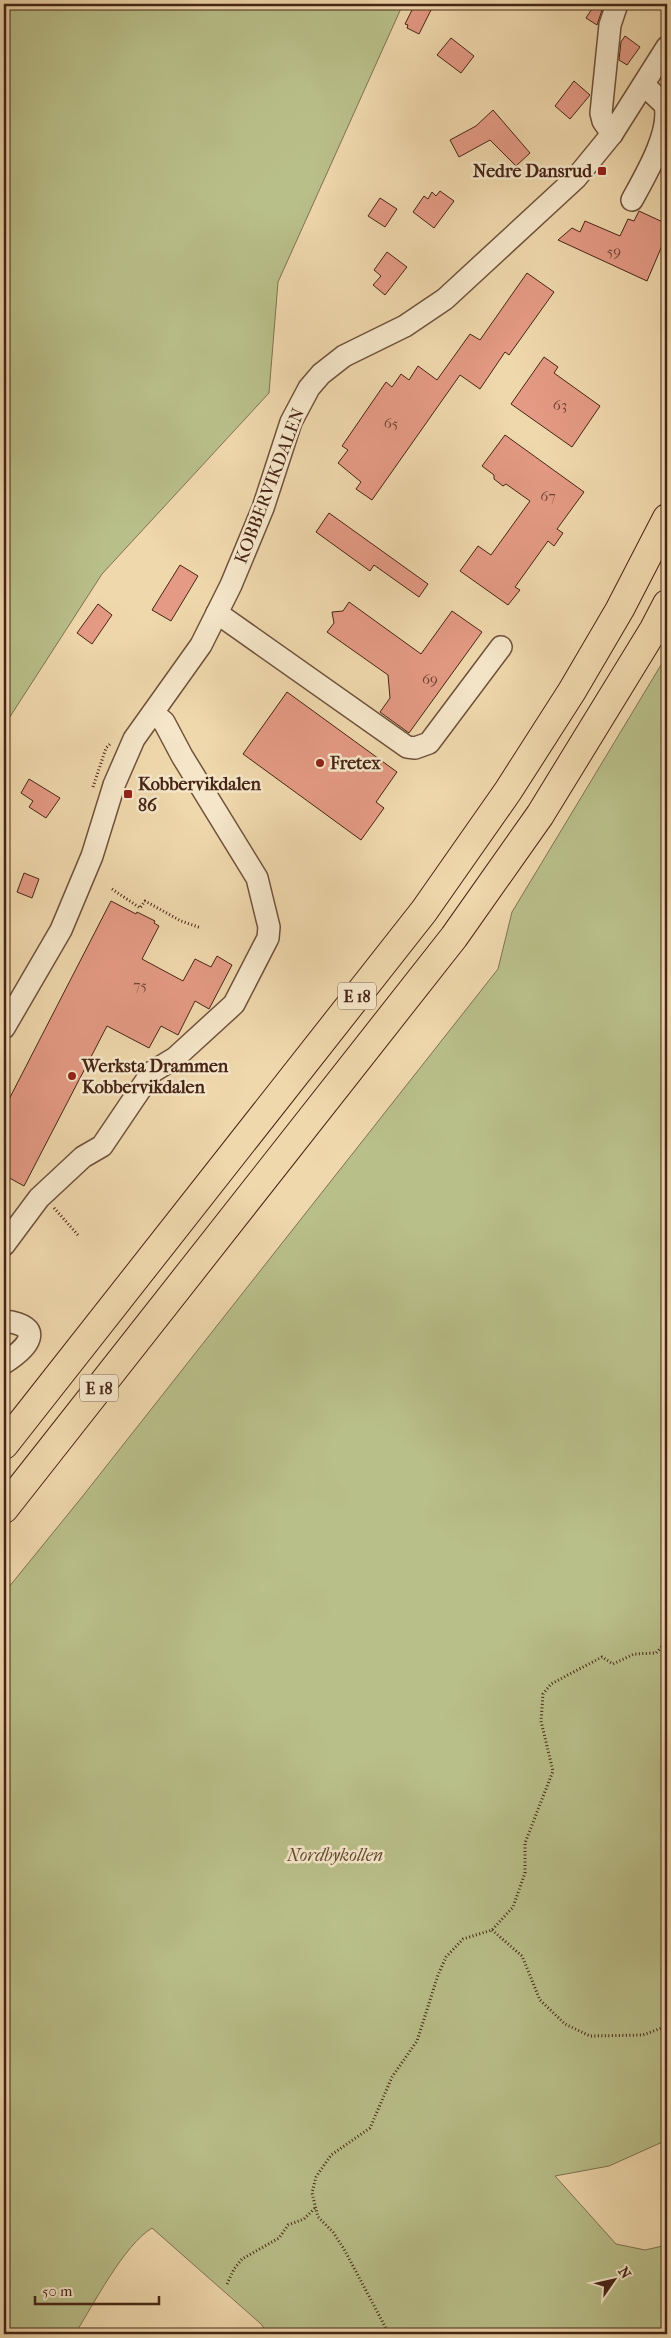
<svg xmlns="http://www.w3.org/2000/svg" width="671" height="2338" font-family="'IM FELL French Canon',serif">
<rect width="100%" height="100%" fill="#efd8ac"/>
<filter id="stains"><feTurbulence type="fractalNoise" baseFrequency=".004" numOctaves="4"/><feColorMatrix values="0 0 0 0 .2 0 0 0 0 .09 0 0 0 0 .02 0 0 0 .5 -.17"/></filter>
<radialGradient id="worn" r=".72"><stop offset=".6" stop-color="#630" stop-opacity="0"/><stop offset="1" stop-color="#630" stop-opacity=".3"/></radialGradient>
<!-- green -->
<g fill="#b9bf89" stroke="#807250">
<polygon points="4,4 403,4 278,282 269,393 102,574 4,726"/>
<path d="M 667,655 L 667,2140 L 609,2166 L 555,2176 L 616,2244 L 645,2250 L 667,2245 L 667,2334 L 268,2334 L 261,2324 L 152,2228 C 124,2245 93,2305 75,2334 L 4,2334 L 4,1593 L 82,1497 L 498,969 L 512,912 Z"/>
</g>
<!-- building -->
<g fill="#e49a84" stroke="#462416">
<polygon points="415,4 434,4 419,34 407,28 408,25 405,24"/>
<polygon points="595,4 603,7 597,25 586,18"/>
<polygon points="625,36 640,47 627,65 619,60 621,42"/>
<polygon points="451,38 474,56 461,73 437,55"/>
<polygon points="574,81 590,95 570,119 555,106"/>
<polygon points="493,110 530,153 516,166 490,140 459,157 450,140 476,126"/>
<polygon points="440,191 454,201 434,228 413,212 424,196 428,199 432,192 436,196"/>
<polygon points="380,198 397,209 385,227 368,216"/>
<polygon points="639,211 667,224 667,234 647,281 558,240 572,228 580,232 585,221 620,236 628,219 634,221"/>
<polygon points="387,252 407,267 385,295 373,285 381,276 374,270"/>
<polygon points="527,273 554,292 509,355 505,352 480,389 460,375 372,500 356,489 361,482 338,463 348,450 342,446 386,382 392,387 401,374 409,380 418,366 437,380 470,334 480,340"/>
<polygon points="544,357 558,367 554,373 600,406 572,447 511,404"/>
<polygon points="505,435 584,492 557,529 563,533 554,546 548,541 515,587 520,590 508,605 460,571 478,546 491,555 530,501 506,484 503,486 494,479 494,475 482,466"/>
<polygon points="329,513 428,584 419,597 374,565 370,571 316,532"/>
<polygon points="180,565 198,576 171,621 152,610"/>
<polygon points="349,602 421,654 452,611 482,632 409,733 380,712 390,698 388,675 327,632 334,623 332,612 343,611"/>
<polygon points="98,604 112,615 92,644 77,633"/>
<polygon points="287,692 397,772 376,802 384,808 361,840 243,754"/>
<polygon points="29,779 60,798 46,818 29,807 33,801 21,793"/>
<polygon points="24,873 39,879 32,898 17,892"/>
<polygon points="111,901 136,914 137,912 155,921 154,923 159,926 142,959 183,981 195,959 211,967 217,956 232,965 209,1009 195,1001 178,1035 161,1026 149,1048 107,1026 24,1186 4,1175 4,1109"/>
</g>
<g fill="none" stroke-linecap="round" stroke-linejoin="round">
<!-- minor casing -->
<g stroke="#70513c" stroke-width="24">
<g id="minor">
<polyline points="612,134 603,121 601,113 610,25 617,4"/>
<path d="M 632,200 C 645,176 671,133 665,105 L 644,85"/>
<polyline points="217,613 407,747 415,748 429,743 501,647"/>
<polyline points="4,1028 61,930 92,856 114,785 134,739 201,645 231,585 263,508 291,422 309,388 321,374 344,356 405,326 445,299 576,178 612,134 667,47"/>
<polyline points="4,1245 39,1198 83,1157 102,1146 152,1072 175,1058 234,1004 268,938 269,927 257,878 182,756 164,722 153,713"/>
<path d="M 4,1321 C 47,1326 28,1348 4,1363"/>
</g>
</g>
<!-- highway casing -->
<g stroke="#462416" stroke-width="30">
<g id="highway">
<polyline points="4,1445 424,911 508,791 572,691 620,609 667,518"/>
<polyline points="4,1509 454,937 540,815 654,629 667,604"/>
</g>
</g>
<!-- path -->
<g stroke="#462416" stroke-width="3" stroke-dasharray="1 2.5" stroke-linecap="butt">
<polyline points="93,787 106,748 111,743"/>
<polyline points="112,889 140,908 145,901 181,921 201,928"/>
<polyline points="54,1208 78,1235"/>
<polyline points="492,1930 522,1956 540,2000 565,2024 590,2036 643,2035 667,2026"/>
<polyline points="227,2284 234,2269 242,2259 279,2238 288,2225 304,2219 315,2208"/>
<polyline points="389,2334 344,2249 333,2232 318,2217 312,2193 316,2177 331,2155 370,2128 392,2077 417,2041 438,1975 446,1957 463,1939 492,1930 513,1907 525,1873 525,1843 553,1771 541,1721 543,1694 551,1684 602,1657 613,1664 634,1654 656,1653 667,1641"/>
</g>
<!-- minor -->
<use href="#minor" stroke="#f5e6c9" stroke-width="21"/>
<!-- highway -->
<use href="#highway" stroke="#efd8ac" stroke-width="28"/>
</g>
<!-- markers -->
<g fill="#8f2418" stroke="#f5e6c9" stroke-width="2">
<rect x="597" y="166" width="10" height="10" rx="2.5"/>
<circle cx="320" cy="763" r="5"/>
<rect x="123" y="789" width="10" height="10" rx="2.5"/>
<circle cx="72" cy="1076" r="5"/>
</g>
<g text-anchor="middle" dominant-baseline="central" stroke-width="5" stroke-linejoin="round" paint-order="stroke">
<!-- number labels -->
<g font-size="15" fill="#6e4232">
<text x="614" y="251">59</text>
<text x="560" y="405">63</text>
<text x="391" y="423">65</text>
<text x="548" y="496">67</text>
<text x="430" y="679">69</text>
<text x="140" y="985">75</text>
</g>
<!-- shield labels -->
<g fill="#f5e6c9" stroke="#7a5e4c" stroke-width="1">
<rect x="338" y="982.5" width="38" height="27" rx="4"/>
<rect x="80" y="1374.5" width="38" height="27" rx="4"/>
</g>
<g font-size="16" font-weight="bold" fill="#462416">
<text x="357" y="996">E 18</text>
<text x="99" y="1388">E 18</text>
</g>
<!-- poi labels -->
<g font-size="18" font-weight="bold" fill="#462416" stroke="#f5e6c9" text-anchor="start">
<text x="592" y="171" text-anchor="end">Nedre Dansrud</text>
<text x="330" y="763">Fretex</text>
<text x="138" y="784">Kobbervikdalen<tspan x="138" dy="21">86</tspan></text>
<text x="82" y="1066">Werksta Drammen<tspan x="82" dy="21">Kobbervikdalen</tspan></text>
</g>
<!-- street labels -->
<g font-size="18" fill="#462416" stroke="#f5e6c9">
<text transform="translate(270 486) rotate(-69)">KOBBERVIKDALEN</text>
</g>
<!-- park labels -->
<g font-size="18" font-style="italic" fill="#634b33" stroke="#f5e6c9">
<text x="335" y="1855">Nordbykollen</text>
</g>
</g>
<!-- margin -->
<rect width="671" height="2338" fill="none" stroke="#efd8ac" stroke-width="20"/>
<rect x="5" y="5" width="661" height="2328" fill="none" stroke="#462416" stroke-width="2.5"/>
<rect x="10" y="10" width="651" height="2318" fill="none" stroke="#462416"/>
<!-- north arrow -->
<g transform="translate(614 2280) rotate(56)" stroke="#f5e6c9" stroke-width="4" paint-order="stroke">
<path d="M0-4L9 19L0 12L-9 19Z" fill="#462416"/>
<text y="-8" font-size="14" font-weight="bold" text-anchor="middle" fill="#462416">N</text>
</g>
<!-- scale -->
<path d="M35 2296v8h124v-8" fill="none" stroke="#462416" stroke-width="2.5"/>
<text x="42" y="2296" font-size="15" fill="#462416" stroke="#f5e6c9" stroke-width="4" paint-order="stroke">50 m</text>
<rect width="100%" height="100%" filter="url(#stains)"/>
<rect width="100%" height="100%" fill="url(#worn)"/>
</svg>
